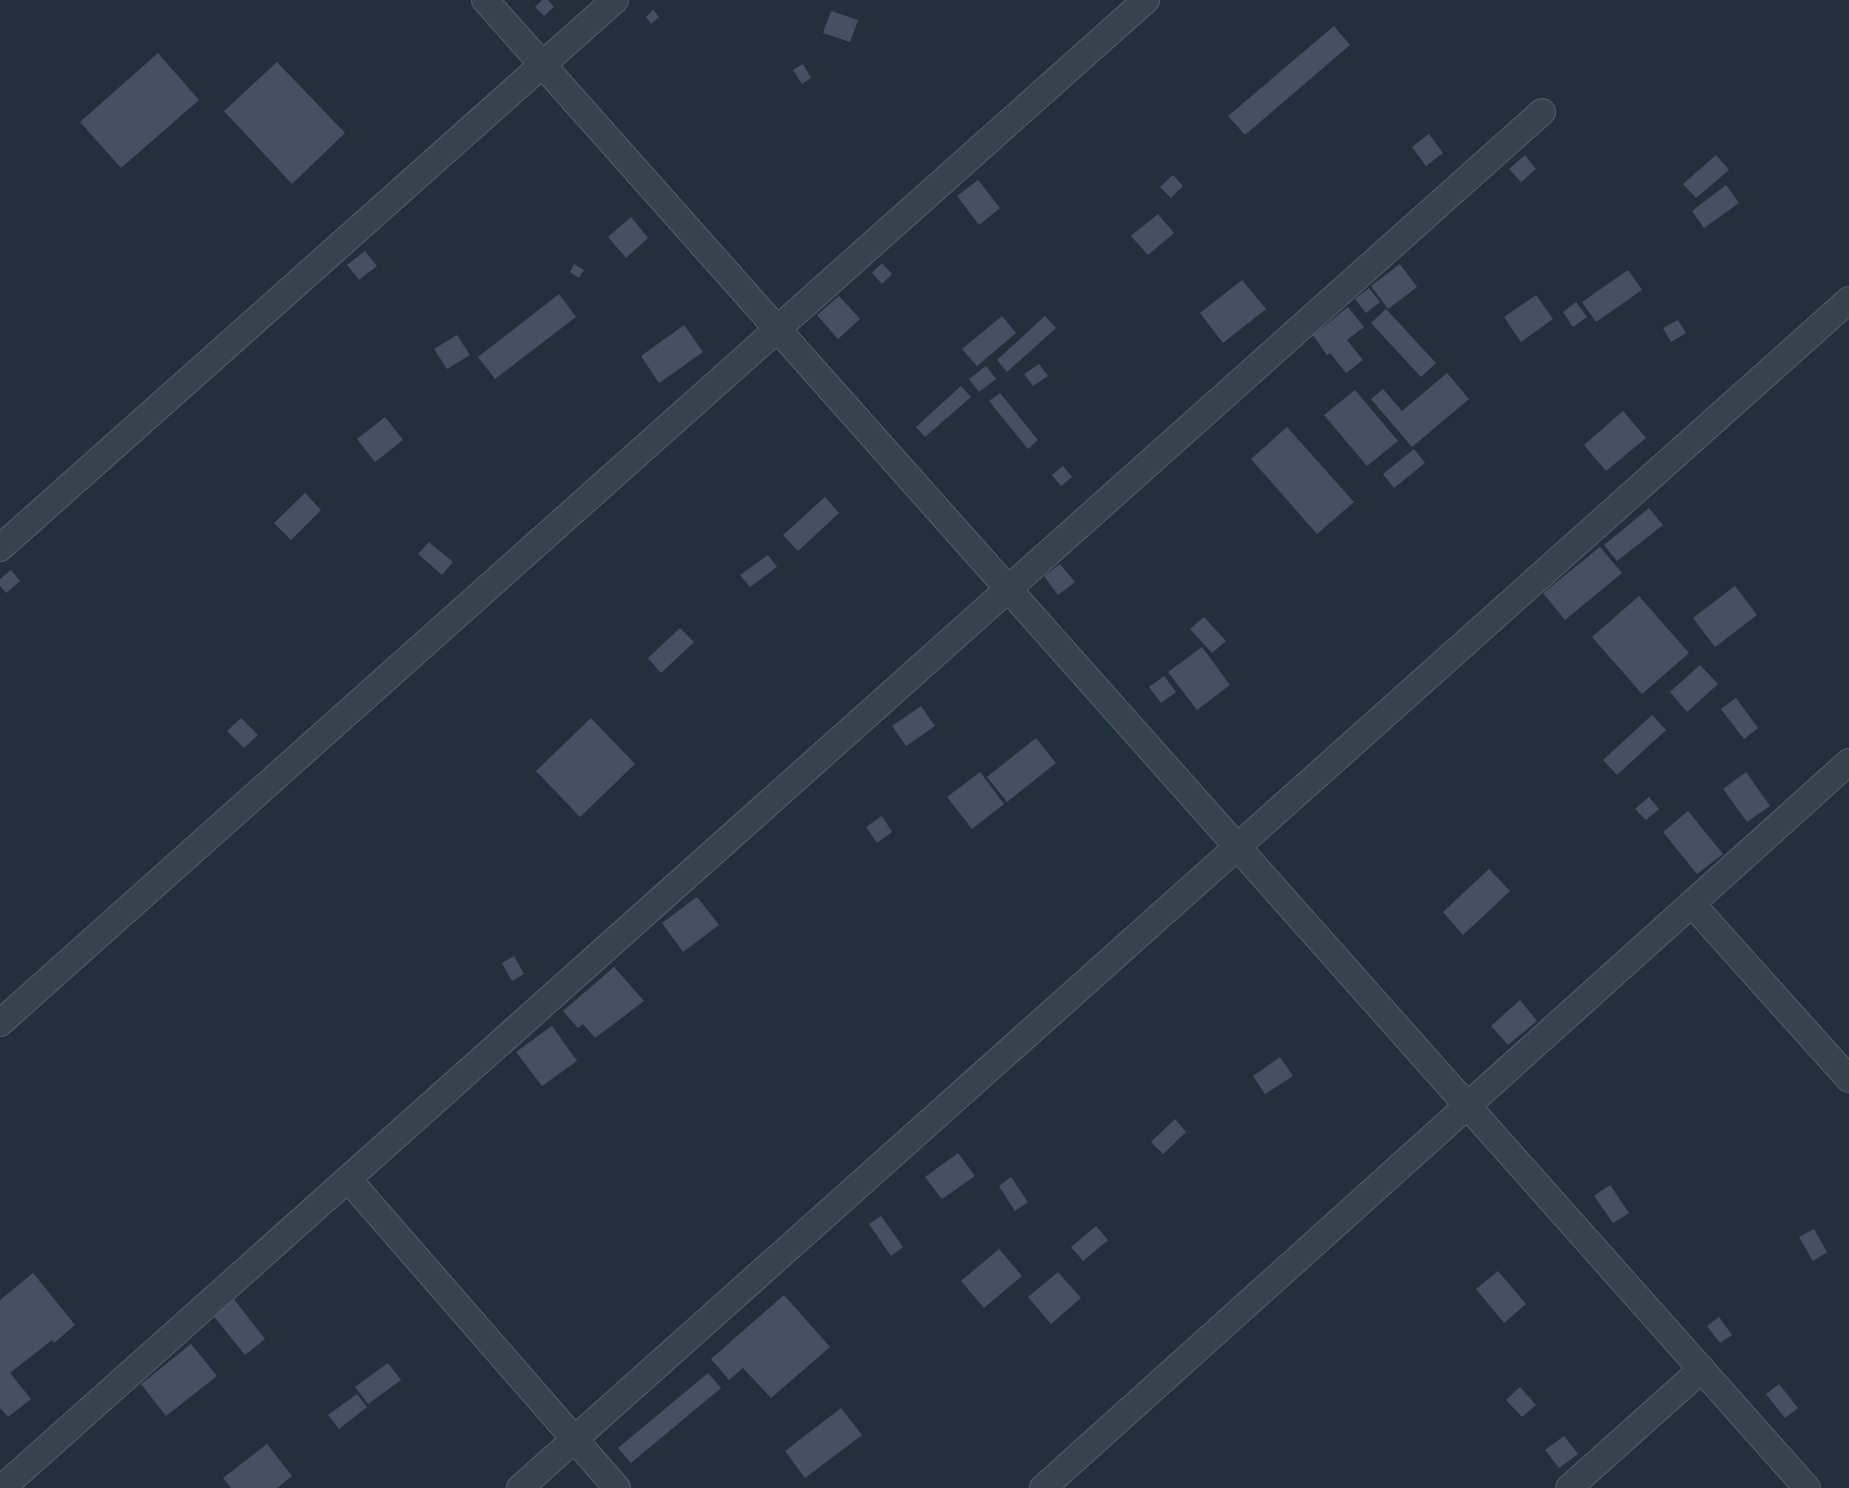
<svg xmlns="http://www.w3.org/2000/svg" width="1849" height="1488" font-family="'Golos Text',sans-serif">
<rect width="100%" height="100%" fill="#242f3e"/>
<!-- building -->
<g fill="#455162">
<polygon points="542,0 548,0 554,7 544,16 535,7"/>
<polygon points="653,10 659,17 651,24 646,17"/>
<polygon points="831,11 858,20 850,42 823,33"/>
<polygon points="1334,26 1350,45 1245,135 1228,116"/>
<polygon points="158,53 199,100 121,168 80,122"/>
<polygon points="277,62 345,133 292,184 224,111"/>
<polygon points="803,64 811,78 802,84 793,70"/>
<polygon points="1429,134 1443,153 1426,166 1412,147"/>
<polygon points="1525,155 1536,169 1521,182 1509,169"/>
<polygon points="1716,155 1729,170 1696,198 1683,184"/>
<polygon points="1173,175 1183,186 1171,198 1160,187"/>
<polygon points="978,180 1000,208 979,225 957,196"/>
<polygon points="1726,185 1739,203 1704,228 1692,211"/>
<polygon points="1158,214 1174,233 1148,255 1131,236"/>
<polygon points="631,217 648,238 626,258 608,237"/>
<polygon points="365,251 377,266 359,280 347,265"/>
<polygon points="882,263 892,274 882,284 872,273"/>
<polygon points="574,264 584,270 579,278 570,272"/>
<polygon points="1400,264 1417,287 1388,309 1371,286"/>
<polygon points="1628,270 1642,290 1596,322 1582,302"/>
<polygon points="1242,280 1266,309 1223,343 1200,313"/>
<polygon points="1369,288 1380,302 1366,313 1355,299"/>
<polygon points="559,294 576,317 495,379 478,357"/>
<polygon points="1536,295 1553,319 1521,342 1504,317"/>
<polygon points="839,296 860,319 838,339 817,315"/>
<polygon points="1576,302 1587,317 1573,327 1563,312"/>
<polygon points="1348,307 1364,327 1347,340 1363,360 1346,373 1330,353 1327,355 1313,335"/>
<polygon points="1386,309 1436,363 1421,377 1371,323"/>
<polygon points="1002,316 1016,333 977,366 962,349"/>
<polygon points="1045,316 1056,328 1007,372 997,360"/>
<polygon points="1678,320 1686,333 1671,342 1663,328"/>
<polygon points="684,325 703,352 659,383 641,356"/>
<polygon points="457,335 470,355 447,369 434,349"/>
<polygon points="1039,364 1048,376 1033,386 1024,374"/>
<polygon points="986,366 996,379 979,392 969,379"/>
<polygon points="1447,373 1469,399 1412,447 1371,399 1383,389 1402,411"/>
<polygon points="961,386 971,397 925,437 916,427"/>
<polygon points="1355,390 1398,441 1367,466 1324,415"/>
<polygon points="1000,393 1038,440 1028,449 989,401"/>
<polygon points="1623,411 1646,438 1606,471 1584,445"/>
<polygon points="385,417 403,440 375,462 357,439"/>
<polygon points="1287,427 1354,502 1317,534 1251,459"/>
<polygon points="1414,449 1425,463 1394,488 1383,474"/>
<polygon points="1063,466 1072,477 1061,486 1052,475"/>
<polygon points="305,493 321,510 291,540 274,523"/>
<polygon points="825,497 839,513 798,551 783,535"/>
<polygon points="1649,508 1663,525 1617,561 1604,545"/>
<polygon points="429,542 453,562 442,575 418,554"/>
<polygon points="1600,547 1622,573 1565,620 1543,593"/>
<polygon points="768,555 777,567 750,587 740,575"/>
<polygon points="1060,564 1075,582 1058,595 1044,576"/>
<polygon points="11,570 20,581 6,593 0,586 0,579"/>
<polygon points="1735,586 1757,615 1715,647 1693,618"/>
<polygon points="1639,596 1689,653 1642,694 1592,637"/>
<polygon points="1204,617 1226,641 1212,653 1190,629"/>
<polygon points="680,628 694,642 661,673 648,658"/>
<polygon points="1202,647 1230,685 1197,710 1168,672"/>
<polygon points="1700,665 1718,684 1687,712 1670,692"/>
<polygon points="1164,676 1176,692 1161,703 1149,687"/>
<polygon points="1736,698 1758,728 1744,739 1721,709"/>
<polygon points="921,706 935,726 906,746 892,726"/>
<polygon points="1652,715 1666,730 1617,775 1603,760"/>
<polygon points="241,718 258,735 244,748 227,731"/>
<polygon points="591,718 635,764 580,817 536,771"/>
<polygon points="1036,738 1056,763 1007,802 987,777"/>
<polygon points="980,772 1004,804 972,829 947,797"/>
<polygon points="1746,772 1770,806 1747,822 1723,789"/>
<polygon points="1649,797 1659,809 1646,820 1635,809"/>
<polygon points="1688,811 1723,854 1697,874 1663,832"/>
<polygon points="882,816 892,832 877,843 866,827"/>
<polygon points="1489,869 1510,891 1463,935 1443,912"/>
<polygon points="697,897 719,925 683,952 662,923"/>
<polygon points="514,956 524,974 512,981 502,963"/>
<polygon points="614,967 644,1001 595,1038 583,1024 578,1028 563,1011"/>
<polygon points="1520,1000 1537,1021 1508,1045 1491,1026"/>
<polygon points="552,1026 577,1061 542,1086 516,1052"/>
<polygon points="1280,1057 1293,1076 1265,1094 1253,1076"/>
<polygon points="1175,1119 1186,1132 1163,1154 1151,1142"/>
<polygon points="958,1153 975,1176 942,1199 925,1177"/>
<polygon points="1011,1177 1028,1202 1015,1211 999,1186"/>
<polygon points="1610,1185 1629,1213 1613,1223 1594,1196"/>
<polygon points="881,1216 903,1247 891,1256 869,1224"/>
<polygon points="1096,1226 1108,1240 1083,1261 1071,1247"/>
<polygon points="1814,1229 1827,1252 1813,1261 1799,1237"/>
<polygon points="999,1249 1022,1276 984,1308 961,1281"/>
<polygon points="1498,1271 1526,1304 1504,1323 1476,1289"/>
<polygon points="1058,1272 1081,1298 1051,1324 1028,1297"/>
<polygon points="33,1273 75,1325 54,1343 52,1340 10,1373 31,1399 8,1417 0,1408 0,1300"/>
<polygon points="784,1295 830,1347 771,1398 743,1368 729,1380 711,1359"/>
<polygon points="233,1298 265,1339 245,1355 212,1314"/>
<polygon points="1719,1317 1732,1335 1720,1343 1707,1326"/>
<polygon points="191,1344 217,1376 166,1416 141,1384"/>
<polygon points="388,1363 401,1380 368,1404 355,1387"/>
<polygon points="708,1373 721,1388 631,1463 618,1448"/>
<polygon points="1779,1384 1798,1408 1785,1418 1766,1394"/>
<polygon points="1520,1387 1536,1405 1522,1417 1506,1400"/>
<polygon points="357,1394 367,1407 339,1429 328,1415"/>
<polygon points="841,1408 862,1435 805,1478 785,1451"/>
<polygon points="1564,1436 1578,1454 1559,1468 1545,1450"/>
<polygon points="267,1444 292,1476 277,1488 231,1488 223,1478"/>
</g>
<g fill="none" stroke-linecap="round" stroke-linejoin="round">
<!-- minor casing -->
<g stroke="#565f6c" stroke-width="28">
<g id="minor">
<polyline points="485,0 1807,1488"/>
<polyline points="0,548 615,0"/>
<polyline points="1692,904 1849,1079"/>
<polyline points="0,1023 1146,0"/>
<polyline points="348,1179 617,1488"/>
<polyline points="2,1488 1542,112"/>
<polyline points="520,1488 1849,300"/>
<polyline points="1043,1488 1849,762"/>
<polyline points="1569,1488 1702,1369"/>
</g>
</g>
<!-- minor -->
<use href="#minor" stroke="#38414e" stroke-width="26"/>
</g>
</svg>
